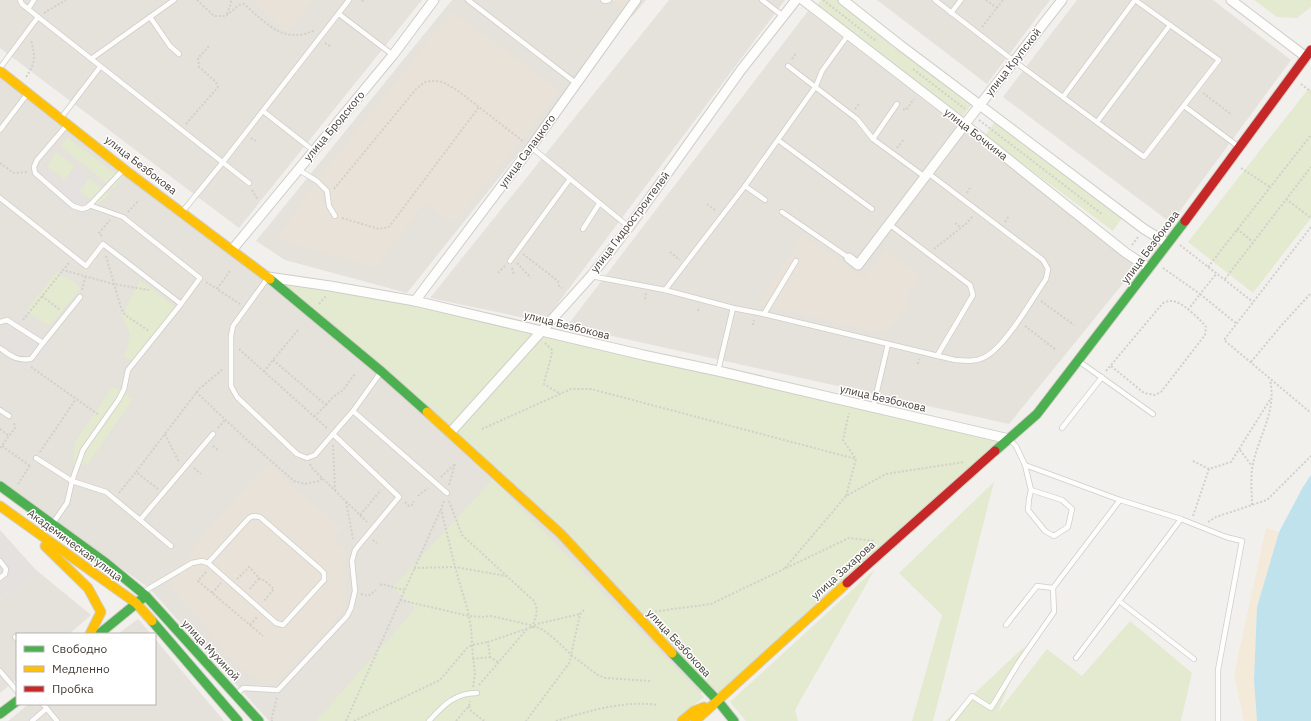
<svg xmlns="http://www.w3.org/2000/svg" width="1311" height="721" font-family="'IBM Plex Sans',sans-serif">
<rect width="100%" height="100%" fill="#f2f0ed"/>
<!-- residential -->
<g fill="#e5e1db">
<polygon points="0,0 422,0 239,228 0,48"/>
<polygon points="452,0 641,0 407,293 285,260 256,241"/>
<polygon points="669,0 785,0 544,322 430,298"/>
<polygon points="877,0 1050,0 987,84"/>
<polygon points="1077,0 1213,0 1291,60 1171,223 1003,97"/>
<polygon points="808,11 1138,265 1009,424 567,326"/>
<polygon points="0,74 275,278 559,535 702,692 664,721 269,721 149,588 0,482"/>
<polygon points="36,570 91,615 69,634 17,634 17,679 0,693 0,600"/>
<polygon points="138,619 151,634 118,634"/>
<polygon points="155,639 224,721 8,721 29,704 155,704"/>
</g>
<!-- education -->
<g fill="#e8e2d9">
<polygon points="252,0 313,0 287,32 253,3"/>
<polygon points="611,0 646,0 632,17"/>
<polygon points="452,12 561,91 454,223 425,202 375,268 276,239 317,181"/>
<polygon points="803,235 865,279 885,249 920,275 905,299 910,303 894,324 883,334 758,304"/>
<polygon points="267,464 342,528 333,541 346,551 346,608 274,685 258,682 236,664 170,586 198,541"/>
</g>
<!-- green -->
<g fill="#e3eacf">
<polygon points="821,0 840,0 975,100 963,116 816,7"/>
<polygon points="1254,0 1311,0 1311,7 1297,18 1277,17"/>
<polygon points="1309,88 1311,90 1311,218 1253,293 1188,242"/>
<polygon points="996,120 1124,215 1113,231 985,136"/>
<polygon points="67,137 122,178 114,189 61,147"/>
<polygon points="56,152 75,167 64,180 47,166"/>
<polygon points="89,178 109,194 106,198 96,205 79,191"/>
<polygon points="56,272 73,281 81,289 49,326 26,311"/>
<polygon points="268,277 330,286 1009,439 718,701 561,534"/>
<polygon points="140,280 175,307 136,363 124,357 130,334 122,316"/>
<polygon points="113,386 133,399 88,464 73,465 75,442"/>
<polygon points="493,479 704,697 675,721 316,721 415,609 393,587"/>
<polygon points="994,482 933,721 912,721 942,615 899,573"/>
<polygon points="875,569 795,710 798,721 746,721 730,702"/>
<polygon points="1130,621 1192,673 1181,721 945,721 1025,646 998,712 1047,649 1082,676"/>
</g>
<!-- sand -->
<polygon fill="#f4ead9" points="1266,528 1279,532 1257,607 1254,680 1257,721 1244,721 1234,674"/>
<!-- parking -->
<g fill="#e4e1de">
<polygon points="45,164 64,180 75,167 89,178 79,191 98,207 84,219 34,180"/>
<polygon points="17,319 53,341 33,374 0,352 0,335 2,336"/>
<polygon points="0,530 36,570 0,600"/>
</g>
<!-- water -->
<polygon fill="#c0e2ed" points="1311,475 1311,721 1257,721 1254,680 1257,607 1279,532 1303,487"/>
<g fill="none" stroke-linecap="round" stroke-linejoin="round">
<!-- lane casing -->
<g stroke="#d0cdca" stroke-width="6">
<g id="lane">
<polyline points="20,0 22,4 38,17"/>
<polyline points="468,0 577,84"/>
<polyline points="603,0 605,1 609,0"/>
<polyline points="762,0 783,16"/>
<polyline points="935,0 1014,61 1144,157 1219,60 1135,0"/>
<polyline points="28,9 34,0"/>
<polyline points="951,13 961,0"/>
<polyline points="339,14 393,55"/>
<polyline points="150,17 170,46 179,54"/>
<polyline points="91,59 174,0"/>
<polyline points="788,66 857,119 873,139 925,177"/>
<polyline points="0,68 38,17 249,183"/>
<polyline points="1063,97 1135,0"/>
<polyline points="1184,106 1239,147"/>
<polyline points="263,111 314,151"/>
<polyline points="61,118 100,67"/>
<polyline points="1097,122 1170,25"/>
<polyline points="67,125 37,160 34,167 35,173 73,206 82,209 88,207 123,170"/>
<polyline points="0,130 28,93"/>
<polyline points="873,139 897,104"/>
<polyline points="778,140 872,209"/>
<polyline points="531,147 629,227"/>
<polyline points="299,170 317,181 327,191 329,206 335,216"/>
<polyline points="745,186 765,200"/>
<polyline points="0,198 86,266 103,244 181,304 200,278 123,217 89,205"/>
<polyline points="183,211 223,162 349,0"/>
<polyline points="782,212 849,258"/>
<polyline points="889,224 970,285 973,295 937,356"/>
<polyline points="583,229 599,204"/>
<polyline points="510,261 570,179"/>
<path d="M 591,276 L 665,290 L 733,308 L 764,314 L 955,360 C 965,361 976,362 985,357 C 1006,346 1032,299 1046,279 L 1048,269 L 1043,260 L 928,173"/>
<polyline points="267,279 233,326 231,336 231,386 237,397 297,454 307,458 315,455 333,434"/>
<polyline points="665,290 745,186 816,86 822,71 848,35"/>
<polyline points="764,314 796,261"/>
<polyline points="0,322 7,320 43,343 80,297"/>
<path d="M 0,348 C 11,356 16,361 31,359 L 43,343"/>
<polyline points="1080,362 1153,414"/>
<polyline points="718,371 733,308"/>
<polyline points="873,408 888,344"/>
<polyline points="0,410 9,416"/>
<polyline points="353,411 447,493"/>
<polyline points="1062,428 1102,377"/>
<polyline points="1010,440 1016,446 1025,465 1031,490 1029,499 1028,510 1045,531 1054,536 1068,527 1072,509 1062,500 1031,490"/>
<polyline points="36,458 72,481 83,450 119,399 124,389 128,370 181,304"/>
<polyline points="1025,465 1120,500 1181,519 1226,537 1242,541 1218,670 1218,721"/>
<polyline points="140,520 171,546"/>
<polyline points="53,523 67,503 72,481 106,492 140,520 213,434"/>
<polyline points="0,561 6,569 5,574 0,578"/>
<polyline points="143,592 192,563 202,561 208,563 249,518 253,516 260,517 320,569 324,573 324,580 283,625 276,623 208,563"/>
<polyline points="1119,601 1194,659"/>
<polyline points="1006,625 1037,586 1053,588"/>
<polyline points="15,637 17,639"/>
<polyline points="1076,658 1181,519"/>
<polyline points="0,671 17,691"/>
<polyline points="237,694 243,688 278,690 347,616 351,608 355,591 352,561 355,550 399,497 333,434 353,411 381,372"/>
<polyline points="43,704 57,721"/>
<polyline points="32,721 46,709"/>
<path d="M 429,721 C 443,706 454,693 477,693"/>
<polyline points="952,721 972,696 991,708 1019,662 1054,612 1053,588 1120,500"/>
</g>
</g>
<!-- street casing -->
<g stroke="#d0cdca" stroke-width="11">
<g id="street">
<polyline points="803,0 964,124 1126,253 1149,268"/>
<polyline points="843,0 900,45 1144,229 1167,243"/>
<polyline points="1231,0 1306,57"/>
<polyline points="232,250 393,55 434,0"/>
<polyline points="849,258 858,265 972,115 1062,0"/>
<polyline points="268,277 330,286 415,301 643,355 718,371 1009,439"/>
<polyline points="415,301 531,147 636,0"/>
<polyline points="450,433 591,276 629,227 741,70 796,0"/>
</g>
</g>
<!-- fast casing -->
<g stroke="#d3cec7" stroke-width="11">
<g id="fast">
<polyline points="270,279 382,372 427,412"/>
<polyline points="995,451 1037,414 1185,221"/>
<polyline points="0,486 106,563 146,596 259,721"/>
<polyline points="152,621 238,721"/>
<polyline points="99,634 143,598"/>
<polyline points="672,653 718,701 734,721"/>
<polyline points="0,714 17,701"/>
</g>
</g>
<!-- slow casing -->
<g stroke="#d3cec7" stroke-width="11">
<g id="slow">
<polyline points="0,71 129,173 270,279"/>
<polyline points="427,412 561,534 672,653"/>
<polyline points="0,506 136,603 152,621"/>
<polyline points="45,546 88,588 101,612 90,634"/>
<polyline points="682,721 694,711 704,707"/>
<polyline points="695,721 847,583"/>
</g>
</g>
<!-- jam casing -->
<g stroke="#d3cec7" stroke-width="11">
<g id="jam">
<polyline points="1185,221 1311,50"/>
<polyline points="847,583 995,451"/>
</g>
</g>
<!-- path -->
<g stroke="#d2d0cb" stroke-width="2" stroke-dasharray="2 2" stroke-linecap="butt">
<path d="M 197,0 L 214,16 L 226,16 L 239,5 L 244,4 C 267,24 284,45 315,30"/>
<polyline points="362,0 364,2"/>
<polyline points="823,0 876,41"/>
<polyline points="986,0 997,8"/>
<polyline points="44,13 66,0"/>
<polyline points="227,14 231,3 231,0"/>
<polyline points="982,27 1003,0"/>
<polyline points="325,43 330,46"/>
<polyline points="792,59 796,53"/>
<polyline points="913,69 965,109"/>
<path d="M 26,77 C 36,63 35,56 31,40"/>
<polyline points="1301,84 1311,92"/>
<polyline points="1203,93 1232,115"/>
<polyline points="855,109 860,103"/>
<polyline points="903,109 906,110 914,99"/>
<polyline points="979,120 1102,214"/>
<polyline points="186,124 218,87 216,82 199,67 198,58 210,45"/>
<polyline points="251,138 256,141"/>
<polyline points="897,148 904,139"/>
<polyline points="0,163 14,173 28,172"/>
<polyline points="1241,168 1270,187"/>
<polyline points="334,189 417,88 425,82 433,81 443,82 457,90 524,142"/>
<polyline points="252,190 258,200"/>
<polyline points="967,193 970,188"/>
<polyline points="1286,199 1311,218"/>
<polyline points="707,204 716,211"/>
<polyline points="128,212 139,200"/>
<polyline points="342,218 379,229 389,227 479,107"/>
<polyline points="1005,222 1009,216"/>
<polyline points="955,223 961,228"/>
<polyline points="1311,227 1224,340 1311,413"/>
<polyline points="1237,229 1253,242"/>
<polyline points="102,236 99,233 110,220"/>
<polyline points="1132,245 1138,237"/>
<polyline points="1180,245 1253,302"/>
<polyline points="934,249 967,223 973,216"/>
<polyline points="670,252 680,260"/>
<polyline points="523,254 558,281 559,286 562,288"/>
<polyline points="106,256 121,308 125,315 149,331"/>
<polyline points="69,263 63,270 113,284 149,290"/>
<polyline points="517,263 531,278"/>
<polyline points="1208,267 1311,135"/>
<polyline points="512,268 514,275"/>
<polyline points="1163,268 1200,294 1217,273"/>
<polyline points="230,271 217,289 240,304"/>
<polyline points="498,273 505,266"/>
<polyline points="1225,279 1311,167"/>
<polyline points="206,282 217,289"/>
<polyline points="82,290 86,275"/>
<polyline points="42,296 60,310"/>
<polyline points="645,299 646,293"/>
<polyline points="1041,301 1074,325"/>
<polyline points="319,304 326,296"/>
<polyline points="1188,310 1200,294 1237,324"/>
<polyline points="698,311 699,307"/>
<polyline points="23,320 63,270"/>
<polyline points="753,325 754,320"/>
<polyline points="1025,326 1056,350"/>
<path d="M 545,343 L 552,350 C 551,362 546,372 544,384 L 552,389 L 561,394"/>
<polyline points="239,349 328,429"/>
<polyline points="273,360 326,405 314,417"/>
<polyline points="1251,362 1280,327 1311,293"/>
<polyline points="918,364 919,359"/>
<polyline points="31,367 99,415"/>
<path d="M 1106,371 L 1163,303 C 1168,301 1171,300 1176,302 C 1184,304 1201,320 1206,327 L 1205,335 L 1161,392 L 1155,395 L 1144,393 L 1111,366"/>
<polyline points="264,372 273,360 299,329"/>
<polyline points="196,392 246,439 294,481 305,484 319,481 323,478"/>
<polyline points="326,405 333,397 343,390 355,374"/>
<polyline points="218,428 225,420"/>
<polyline points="0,429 9,436"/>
<polyline points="482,429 571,389 591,389 856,459"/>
<polyline points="165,434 179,462"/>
<polyline points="333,445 335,490"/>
<polyline points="2,446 30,466"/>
<polyline points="213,446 219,451"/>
<polyline points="0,448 15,428 14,422"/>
<polyline points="1240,450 1252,466"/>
<polyline points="40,452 76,399"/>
<polyline points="1193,461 1209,469 1231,462 1271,398"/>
<polyline points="310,464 312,468 367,522"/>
<polyline points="194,468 201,474"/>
<polyline points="441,477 454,465"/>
<polyline points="18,484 31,464"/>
<polyline points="449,485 455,464"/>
<polyline points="158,489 136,472 199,389 223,369"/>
<polyline points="119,493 136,472"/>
<polyline points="418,496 428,488"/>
<polyline points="846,496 856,459 843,440 849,413"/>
<polyline points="444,501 441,509 455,567 468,611 471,628 473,659"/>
<path d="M 449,501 L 462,535 L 534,601 C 539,610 536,618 532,627 L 537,624 L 580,614"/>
<polyline points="346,502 353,539"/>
<polyline points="405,502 409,506 412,505 414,501"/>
<path d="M 1252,505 C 1252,492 1250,477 1253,464 C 1259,435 1277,411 1270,380"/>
<polyline points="360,515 381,490"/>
<polyline points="1193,516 1209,469"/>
<polyline points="1208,522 1216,517 1267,500 1311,456"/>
<polyline points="373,540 377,543"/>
<polyline points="414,568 455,567 506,576"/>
<polyline points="785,568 846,496 886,474 964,462"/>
<polyline points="206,572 198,581 263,636"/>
<polyline points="237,579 249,567 261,580 264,580 274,589 263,602"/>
<polyline points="380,585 382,584 404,590"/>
<polyline points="250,589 259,578"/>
<polyline points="212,593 221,583"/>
<polyline points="361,594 368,596 376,590"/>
<polyline points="400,600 469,616 483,617 491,616 530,625 532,627"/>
<polyline points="584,610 580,614 571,655 598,675 605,678 651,681"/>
<polyline points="651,612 711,604 849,538 875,541"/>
<polyline points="250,625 257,617"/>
<polyline points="498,662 490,657 488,642 526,629"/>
<path d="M 479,685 L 527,629 C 531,627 535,626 539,628 C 547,631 566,649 571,655 L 570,662 L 526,721"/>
<polyline points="473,687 475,673 473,659 490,657"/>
<polyline points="469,706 471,711 484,721"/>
<polyline points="273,721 271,721 277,697"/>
<polyline points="346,721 441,509"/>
<polyline points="354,721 440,680 467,648 472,645 488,642"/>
<polyline points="456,721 469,706 470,701"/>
<path d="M 556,721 C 588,711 624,700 658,705"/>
</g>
<!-- lane -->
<use href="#lane" stroke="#fdfdfc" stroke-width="4.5"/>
<!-- street -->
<use href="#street" stroke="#fdfdfc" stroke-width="9"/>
<!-- fast -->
<use href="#fast" stroke="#4caf50" stroke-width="9"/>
<!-- slow -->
<use href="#slow" stroke="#ffc107" stroke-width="9"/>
<!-- jam -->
<use href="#jam" stroke="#c62828" stroke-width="9"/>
</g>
<g text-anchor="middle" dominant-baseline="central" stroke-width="3" stroke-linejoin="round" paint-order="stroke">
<!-- street labels -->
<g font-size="11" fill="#484039" stroke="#fff">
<text transform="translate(1013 62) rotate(-52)">улица Крупской</text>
<text transform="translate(334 126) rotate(-50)">улица Бродского</text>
<text transform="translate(976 134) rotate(38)">улица Бочкина</text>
<text transform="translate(527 151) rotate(-54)">улица Салацкого</text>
<text transform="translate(141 165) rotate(38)">улица Безбокова</text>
<text transform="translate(630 222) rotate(-53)">улица Гидростроителей</text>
<text transform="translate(1150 247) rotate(-53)">улица Безбокова</text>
<text transform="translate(567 325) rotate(14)">улица Безбокова</text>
<text transform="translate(883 398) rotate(13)">улица Безбокова</text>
<text transform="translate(75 545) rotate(36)">Академическая улица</text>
<text transform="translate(843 570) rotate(-42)">улица Захарова</text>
<text transform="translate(679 643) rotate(47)">улица Безбокова</text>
<text transform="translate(211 650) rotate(47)">улица Мухиной</text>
</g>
</g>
<!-- legend -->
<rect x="16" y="633" width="140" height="72" fill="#ffffff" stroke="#b6b3b0"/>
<rect x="24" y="646" width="20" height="6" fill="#4caf50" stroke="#b6b3b0"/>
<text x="52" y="653" font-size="12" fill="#484039">Свободно</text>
<rect x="24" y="666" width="20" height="6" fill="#ffc107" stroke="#b6b3b0"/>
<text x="52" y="673" font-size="12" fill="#484039">Медленно</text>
<rect x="24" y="686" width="20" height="6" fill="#c62828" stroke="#b6b3b0"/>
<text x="52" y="693" font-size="12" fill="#484039">Пробка</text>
</svg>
